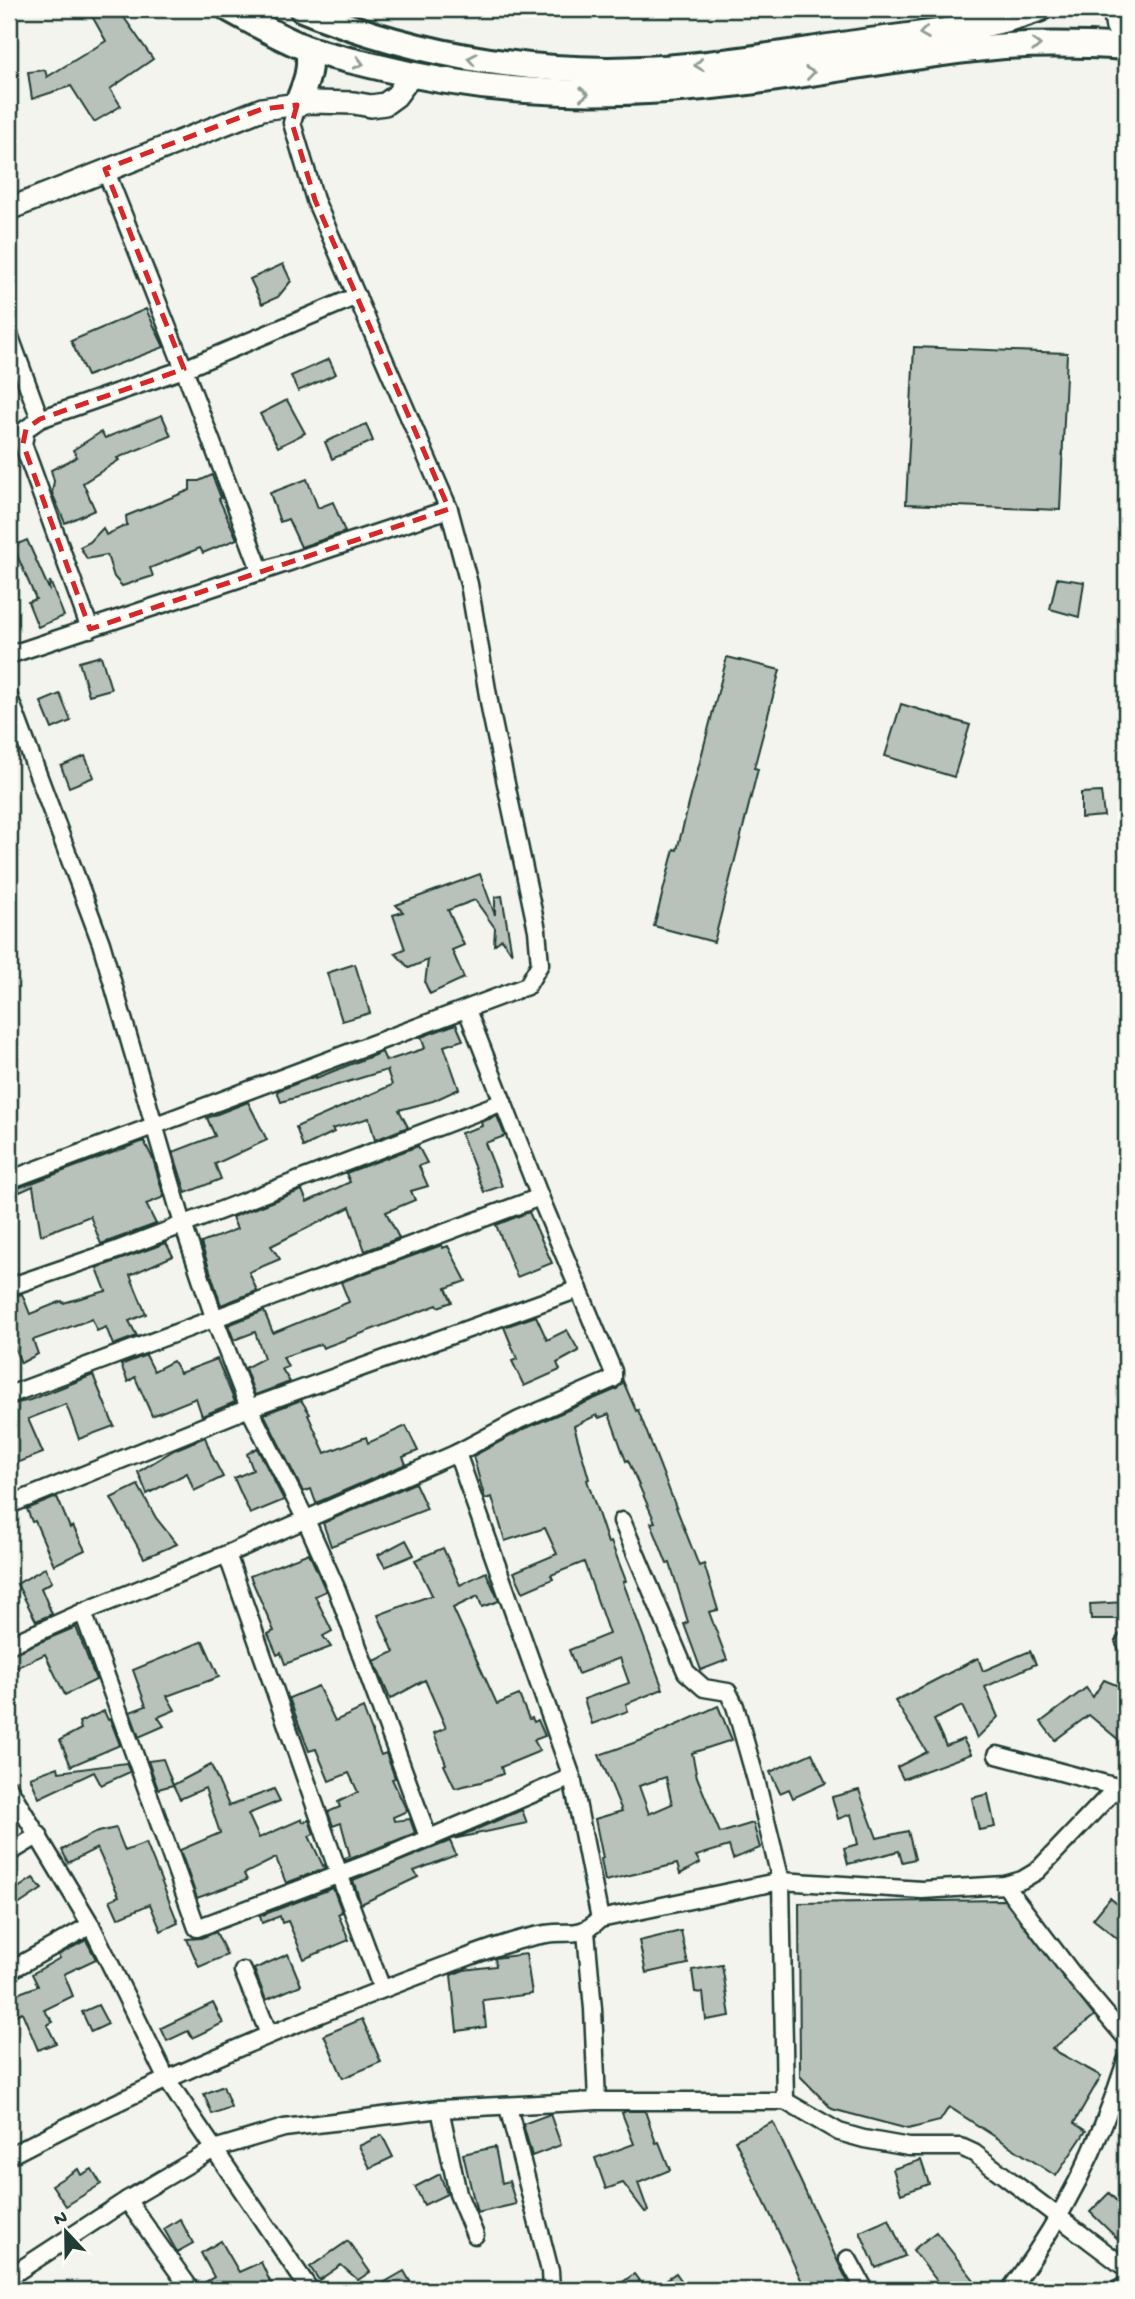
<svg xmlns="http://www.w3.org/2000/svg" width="1135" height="2299" font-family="'Gochi Hand',sans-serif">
<rect width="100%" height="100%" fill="#f4f4ef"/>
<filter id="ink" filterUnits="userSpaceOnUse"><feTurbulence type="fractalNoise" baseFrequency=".0143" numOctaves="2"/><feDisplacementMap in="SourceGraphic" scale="14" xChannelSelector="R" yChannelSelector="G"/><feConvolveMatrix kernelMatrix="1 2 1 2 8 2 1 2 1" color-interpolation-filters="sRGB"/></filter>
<g filter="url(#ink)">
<!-- building -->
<g fill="#b9c1bb" stroke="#1f3d34" stroke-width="2" fill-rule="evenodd">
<polygon points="88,9 118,9 153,59 110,89 121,106 94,122 71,86 32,99 28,72 45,70 47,77 106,41"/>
<polygon points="283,264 291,281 278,297 262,304 250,279"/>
<polygon points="146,309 164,347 87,376 71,341"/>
<polygon points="914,347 1067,353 1060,510 906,504"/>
<polygon points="329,359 336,374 298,391 291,376"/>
<polygon points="287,400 305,433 278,447 260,414"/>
<polygon points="162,415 171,436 117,458 119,460 83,483 95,510 65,523 52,493 54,481 51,470 77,457 73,450 101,432 105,438"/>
<polygon points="366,424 373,441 332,459 325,442"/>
<polygon points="212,475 221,498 219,499 237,539 203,553 200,548 150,568 153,576 122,586 114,577 107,555 87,559 80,547 90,542 103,528 106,535 127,525 126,516 190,490 190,481 199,481"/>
<polygon points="307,479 318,508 333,502 345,532 301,547 288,519 280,522 270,493"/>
<polygon points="27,540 49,589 50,581 64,616 38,627 28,602 36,599 13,546"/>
<polygon points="1057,578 1084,582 1079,617 1050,609"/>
<polygon points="101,656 111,689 89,695 79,662"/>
<polygon points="727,657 780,670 754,768 758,769 714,942 654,926 674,849 677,850"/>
<polygon points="60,694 71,721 52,729 41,702"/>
<polygon points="901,704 970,725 954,777 885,756"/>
<polygon points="85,756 94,777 69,787 61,766"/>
<polygon points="1101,792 1104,816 1081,818 1081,793"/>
<polygon points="480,874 495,915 495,897 502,896 512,954 502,939 494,945 495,928 475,900 448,910 464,945 452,950 464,978 430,994 425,983 428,960 409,968 395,953 405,949 393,915 403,912 396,905"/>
<polygon points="355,964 370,1013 342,1021 327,973"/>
<polygon points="456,1024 463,1040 444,1046 459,1089 433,1101 399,1110 408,1127 375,1140 369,1118 332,1129 334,1132 303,1147 296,1127 392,1085 387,1070 281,1102 277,1091 316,1076 316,1078 382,1052 386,1061 423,1049 425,1048 421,1037"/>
<polygon points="248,1102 267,1140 215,1164 221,1179 186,1193 173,1152 215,1136 207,1118"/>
<polygon points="497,1116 505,1136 485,1143 502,1186 484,1192 461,1133 482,1126 481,1122"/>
<polygon points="144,1141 153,1159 164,1197 146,1204 156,1224 101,1244 90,1216 41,1235 33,1186 20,1192 18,1188"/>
<polygon points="418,1146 427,1163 419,1166 428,1186 411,1191 415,1200 386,1212 399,1238 365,1251 350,1207 271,1246 280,1259 249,1272 257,1291 221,1305 201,1243 237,1229 232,1217 302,1190 307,1202 350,1182 346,1173"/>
<polygon points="529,1212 552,1263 517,1277 496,1225"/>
<polygon points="166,1243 173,1256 130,1275 146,1314 129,1321 137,1336 113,1345 106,1327 97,1331 92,1319 33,1340 38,1354 21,1363 13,1345 9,1347 9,1297 22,1294 30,1314 62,1301 63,1303 106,1291 97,1268"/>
<polygon points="442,1245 443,1248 448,1246 466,1281 446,1288 452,1302 438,1307 437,1305 323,1348 321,1344 283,1357 288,1367 282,1369 290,1382 255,1395 245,1368 264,1358 255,1332 234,1340 228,1325 264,1311 273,1333 349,1302 341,1282"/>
<polygon points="536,1316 547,1340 567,1330 579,1351 557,1363 560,1370 524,1386 512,1361 517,1359 504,1327"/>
<polygon points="146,1355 154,1371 173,1361 180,1373 217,1359 235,1402 202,1416 196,1398 152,1416 135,1377 128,1382 121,1365"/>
<polygon points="93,1375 114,1426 79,1439 66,1404 28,1419 43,1453 9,1466 9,1405 30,1400"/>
<polygon points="623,1381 636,1411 638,1410 699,1566 704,1564 718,1610 709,1612 727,1660 701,1670 684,1624 688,1622 670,1563 667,1564 651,1523 655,1522 628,1460 626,1461 609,1414 599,1418 597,1415 574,1426 589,1479 587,1480 608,1543 611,1542 626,1581 623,1582 663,1689 626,1704 628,1711 592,1724 584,1699 629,1683 620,1658 578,1674 569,1650 609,1634 584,1562 551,1575 553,1579 523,1592 514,1572 557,1554 545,1528 505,1541 492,1497 485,1499 473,1456 524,1429 617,1389"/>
<polygon points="301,1400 310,1414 308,1415 325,1453 366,1437 368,1443 406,1426 418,1451 403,1457 406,1464 316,1503 311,1489 303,1492 264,1414"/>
<polygon points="205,1437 212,1456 223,1477 194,1491 187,1473 147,1494 138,1472 174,1450"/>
<polygon points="257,1448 284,1500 250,1514 234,1478 253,1470 247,1454"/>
<polygon points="415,1483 427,1509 331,1546 323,1523"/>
<polygon points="138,1485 156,1518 177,1544 144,1558 111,1498"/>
<polygon points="57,1497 70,1528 73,1526 85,1550 54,1565 35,1521 32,1522 27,1509"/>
<polygon points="406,1540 414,1555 385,1567 378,1555"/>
<polygon points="443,1548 460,1585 486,1572 499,1601 482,1607 478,1596 453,1608 497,1704 519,1695 529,1719 532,1718 534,1722 538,1720 545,1736 534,1740 540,1751 501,1767 503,1774 481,1782 455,1788 444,1765 446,1764 434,1733 446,1728 425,1680 390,1699 374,1661 394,1652 378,1615 432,1595 415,1560"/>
<polygon points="309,1553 326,1591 315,1596 332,1631 323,1636 331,1647 285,1664 281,1653 277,1655 268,1634 274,1631 250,1576"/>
<polygon points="45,1568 52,1582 41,1588 52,1614 36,1621 17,1584"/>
<polygon points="1126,1602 1126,1619 1091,1619 1090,1604"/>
<polygon points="76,1627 96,1680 65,1695 45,1654 9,1671 9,1655"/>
<polygon points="203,1641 219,1677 167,1696 175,1710 158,1717 164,1726 139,1737 130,1712 146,1706 133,1670"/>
<polygon points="1030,1651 1036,1664 985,1687 998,1717 977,1738 962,1706 934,1720 946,1746 963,1739 971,1754 903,1779 897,1767 927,1752 895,1701 978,1658 983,1671"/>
<polygon points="1104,1680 1126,1689 1126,1746 1089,1715 1055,1740 1041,1722 1086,1688 1093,1697"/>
<polygon points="318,1686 335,1721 363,1708 381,1755 386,1753 395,1778 392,1779 407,1811 393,1817 394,1821 410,1819 415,1833 345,1861 345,1858 350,1856 341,1823 333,1826 328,1812 340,1807 338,1802 358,1792 349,1773 329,1781 316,1749 309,1751 289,1698"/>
<path d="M 718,1706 L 732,1740 L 692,1753 L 697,1777 L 720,1833 L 753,1823 L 760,1848 L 733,1859 L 729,1846 L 696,1856 L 700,1863 L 680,1874 L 677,1864 L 605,1881 L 601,1859 L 603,1858 L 595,1819 L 622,1811 L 599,1755 L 648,1738 ZM 666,1777 L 672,1804 L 649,1814 L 639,1786 Z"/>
<polygon points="104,1711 108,1720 110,1719 120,1745 71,1766 60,1740 81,1729 79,1722"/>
<polygon points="812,1753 826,1783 793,1798 789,1789 780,1793 770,1772"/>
<polygon points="163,1759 173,1785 158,1789 148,1761"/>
<polygon points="126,1763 130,1772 101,1785 94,1772 39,1798 30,1777 58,1767 59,1772"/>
<polygon points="211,1765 229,1806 274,1789 280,1801 248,1814 259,1838 302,1819 303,1822 309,1820 314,1834 309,1836 323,1866 325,1865 326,1868 286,1883 276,1858 244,1874 247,1880 197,1898 180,1850 220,1833 205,1788 180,1799 173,1785"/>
<polygon points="859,1790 877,1838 908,1831 915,1859 902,1862 899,1851 848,1864 844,1848 858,1844 851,1814 838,1819 832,1797"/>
<polygon points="988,1794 995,1827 979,1830 972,1798"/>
<polygon points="522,1810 527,1823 453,1839"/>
<polygon points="116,1828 125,1851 146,1843 178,1923 161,1931 150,1904 118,1918 110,1900 119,1896 97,1848 68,1863 62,1850 94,1833"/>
<polygon points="450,1841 456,1855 414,1871 418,1877 361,1904 353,1880"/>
<polygon points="33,1878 42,1889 9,1911 9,1894"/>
<polygon points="333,1888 342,1912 338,1914 349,1940 304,1959 288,1921 282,1923 280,1916 262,1923 260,1916"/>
<polygon points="1110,1898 1126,1911 1126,1928 1118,1939 1093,1919"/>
<polygon points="1004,1900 1094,2016 1052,2049 1101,2076 1074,2123 1086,2131 1056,2176 949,2107 940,2121 908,2129 832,2109 800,2076 799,1903"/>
<polygon points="681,1931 688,1964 646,1973 639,1941"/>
<polygon points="216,1932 227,1955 199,1967 187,1939 201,1938"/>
<polygon points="86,1940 96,1959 64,1974 73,1996 44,2010 53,2022 47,2025 56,2043 38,2050 22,2012 9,2018 9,1997 38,1986 32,1974 60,1958 58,1955"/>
<polygon points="288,1954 301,1985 266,2000 254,1969"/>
<polygon points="526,1954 532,1994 483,2000 486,2027 457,2031 451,1975 464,1970 496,1966 495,1958"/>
<polygon points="722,1965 730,2016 706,2020 703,1993 695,1992 692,1970"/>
<polygon points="213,2003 223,2023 192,2038 188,2031 167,2041 161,2028"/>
<polygon points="98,2005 108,2024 91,2032 82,2012"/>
<polygon points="362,2019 381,2062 343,2078 324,2035"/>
<polygon points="223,2086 231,2107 212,2114 204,2094"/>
<polygon points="626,2111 645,2111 656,2143 659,2142 670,2170 638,2183 648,2211 645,2212 623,2183 606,2189 595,2158 634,2144 622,2113"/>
<polygon points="550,2114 561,2145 532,2156 523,2124"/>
<polygon points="773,2122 839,2264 852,2290 806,2290 735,2140"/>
<polygon points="382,2135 393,2157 370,2168 359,2146"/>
<polygon points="495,2147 502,2183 509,2181 516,2204 477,2213 463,2154"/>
<polygon points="921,2160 929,2184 901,2194 893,2169"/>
<polygon points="78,2169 81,2175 92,2169 101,2184 66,2206 52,2185"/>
<polygon points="440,2174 447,2194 424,2205 415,2187"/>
<polygon points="1109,2193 1126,2211 1126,2247 1090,2212"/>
<polygon points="180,2219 193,2243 177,2252 164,2229"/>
<polygon points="889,2219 905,2256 876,2268 860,2232"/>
<polygon points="936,2232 982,2290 944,2290 913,2250"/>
<polygon points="221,2241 239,2272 261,2262 274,2290 201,2290 200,2285 214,2277 201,2253"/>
<polygon points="348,2241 370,2272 358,2280 341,2265 319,2280 310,2267"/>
<polygon points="404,2271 415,2290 371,2290"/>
<polygon points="676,2273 688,2290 651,2290"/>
<polygon points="634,2274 646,2290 612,2290"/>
</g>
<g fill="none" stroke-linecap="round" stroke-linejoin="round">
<!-- street casing -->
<g stroke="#1f3d34" stroke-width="21">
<g id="street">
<polyline points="105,169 184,369 261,572"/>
<polyline points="9,334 40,419"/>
<polyline points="90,629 23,444 26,429 40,419 184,369 357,296"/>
<polyline points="9,655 449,509"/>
<polyline points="9,697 101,943 183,1224 215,1320 249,1408 306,1520 337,1590 428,1837"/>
<polyline points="9,1180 527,986 540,964 537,930 491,713 469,584 449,509 315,200 292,123 297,105"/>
<polyline points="9,1287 117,1250 503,1102"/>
<polyline points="9,1395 540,1197"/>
<polyline points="457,1453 572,1777 600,1919"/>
<polyline points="9,1505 249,1408 579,1289"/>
<polyline points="622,1521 686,1672 704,1688 728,1692 735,1706 756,1780 781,1881 785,2101"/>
<polyline points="227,1554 339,1874 382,1989"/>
<polyline points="83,1612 197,1928 385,1857 572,1777"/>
<polyline points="1125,1642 1126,1643"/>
<polyline points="9,1645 83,1612 227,1554 457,1453 519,1420 613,1379 613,1371 540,1197 467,1010"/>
<polyline points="997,1755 1117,1787"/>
<polyline points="9,1788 91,1925 167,2080 310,2290"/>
<polyline points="9,1853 39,1835"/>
<polyline points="1005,1885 1077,1980 1126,2038"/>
<polyline points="586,1932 593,2009 597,2101"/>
<polyline points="9,1971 91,1925"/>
<polyline points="243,1971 269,2034"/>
<polyline points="508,2107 550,2271 551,2290"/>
<polyline points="440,2109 458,2194 475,2235"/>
<path d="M 9,2156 C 154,2080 306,2017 460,1960 C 486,1950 519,1938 546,1934 C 572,1930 578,1939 600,1919 L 781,1881 L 922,1890 L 1005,1885 L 1022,1880 L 1037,1871 L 1117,1787 L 1126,1789"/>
<polyline points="127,2200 191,2290"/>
<polyline points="848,2259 865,2290"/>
<polyline points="9,2277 127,2200 214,2149 284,2128 440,2109 597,2101 785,2101 839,2132 864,2139 909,2147 961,2147 974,2153 1126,2268"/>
<path d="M 1010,2290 C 1064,2216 1098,2149 1126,2061"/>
<polyline points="1118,2290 1126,2285"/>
</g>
</g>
<!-- secondary casing -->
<g stroke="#1f3d34" stroke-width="26">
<polyline id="secondary" points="9,209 262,109 312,102 354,103 371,106 385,104 396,96 411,76"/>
</g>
<!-- primary casing -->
<g stroke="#1f3d34" stroke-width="30">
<g id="primary">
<path d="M 229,9 C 255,23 281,39 309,49 C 329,56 350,60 370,65 C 498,98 619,98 748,82 C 827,72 905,56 984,48 C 1031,43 1079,44 1126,47"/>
<path d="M 302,9 C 424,59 555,79 687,66 C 744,61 800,51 856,43 C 917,34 981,30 1039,9"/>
<path d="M 297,105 C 305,85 312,70 308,49"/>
</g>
</g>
<!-- highway casing -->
<g stroke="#1f3d34" stroke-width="33">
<polyline id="highway" points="1118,9 1120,25 1126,38"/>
</g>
<!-- street -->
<use href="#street" stroke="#fdfcf7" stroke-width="16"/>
<!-- secondary -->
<use href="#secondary" stroke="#fdfcf7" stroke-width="21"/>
<!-- primary -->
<use href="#primary" stroke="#fdfcf7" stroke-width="24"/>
<!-- highway -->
<use href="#highway" stroke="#fdfcf7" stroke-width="28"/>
</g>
<!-- one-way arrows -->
<defs><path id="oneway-chevron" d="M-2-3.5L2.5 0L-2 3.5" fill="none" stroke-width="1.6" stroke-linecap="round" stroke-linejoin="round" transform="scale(1.75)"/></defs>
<g stroke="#8e9c96">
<use href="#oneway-chevron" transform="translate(924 33) rotate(172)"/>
<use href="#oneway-chevron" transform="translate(1036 45) rotate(-2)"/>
<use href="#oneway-chevron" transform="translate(472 59) rotate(-169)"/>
<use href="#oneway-chevron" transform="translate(359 63) rotate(14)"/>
<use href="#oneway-chevron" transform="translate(699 65) rotate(173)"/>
<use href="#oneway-chevron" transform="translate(810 73) rotate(-8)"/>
<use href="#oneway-chevron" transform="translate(584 94) rotate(1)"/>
</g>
</g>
<!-- marked area -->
<path fill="none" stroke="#d62828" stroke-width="5" stroke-dasharray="14 9" stroke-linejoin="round" d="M 297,105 L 292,123 L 315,200 L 449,509 L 90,629 L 23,444 L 26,429 L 40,419 L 184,369 L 105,169 L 262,109 Z"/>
<!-- margin -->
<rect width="1135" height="2299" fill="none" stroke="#fdfcf7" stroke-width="35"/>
<rect x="18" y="18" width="1100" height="2264" fill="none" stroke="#1f3d34" stroke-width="2.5" filter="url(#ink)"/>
<!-- north arrow -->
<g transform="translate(66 2232) rotate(338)" stroke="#fdfcf7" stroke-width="5" paint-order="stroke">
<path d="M0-5L12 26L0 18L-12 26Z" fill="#1f3d34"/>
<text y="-10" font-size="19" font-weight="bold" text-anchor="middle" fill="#1f3d34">N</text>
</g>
</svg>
